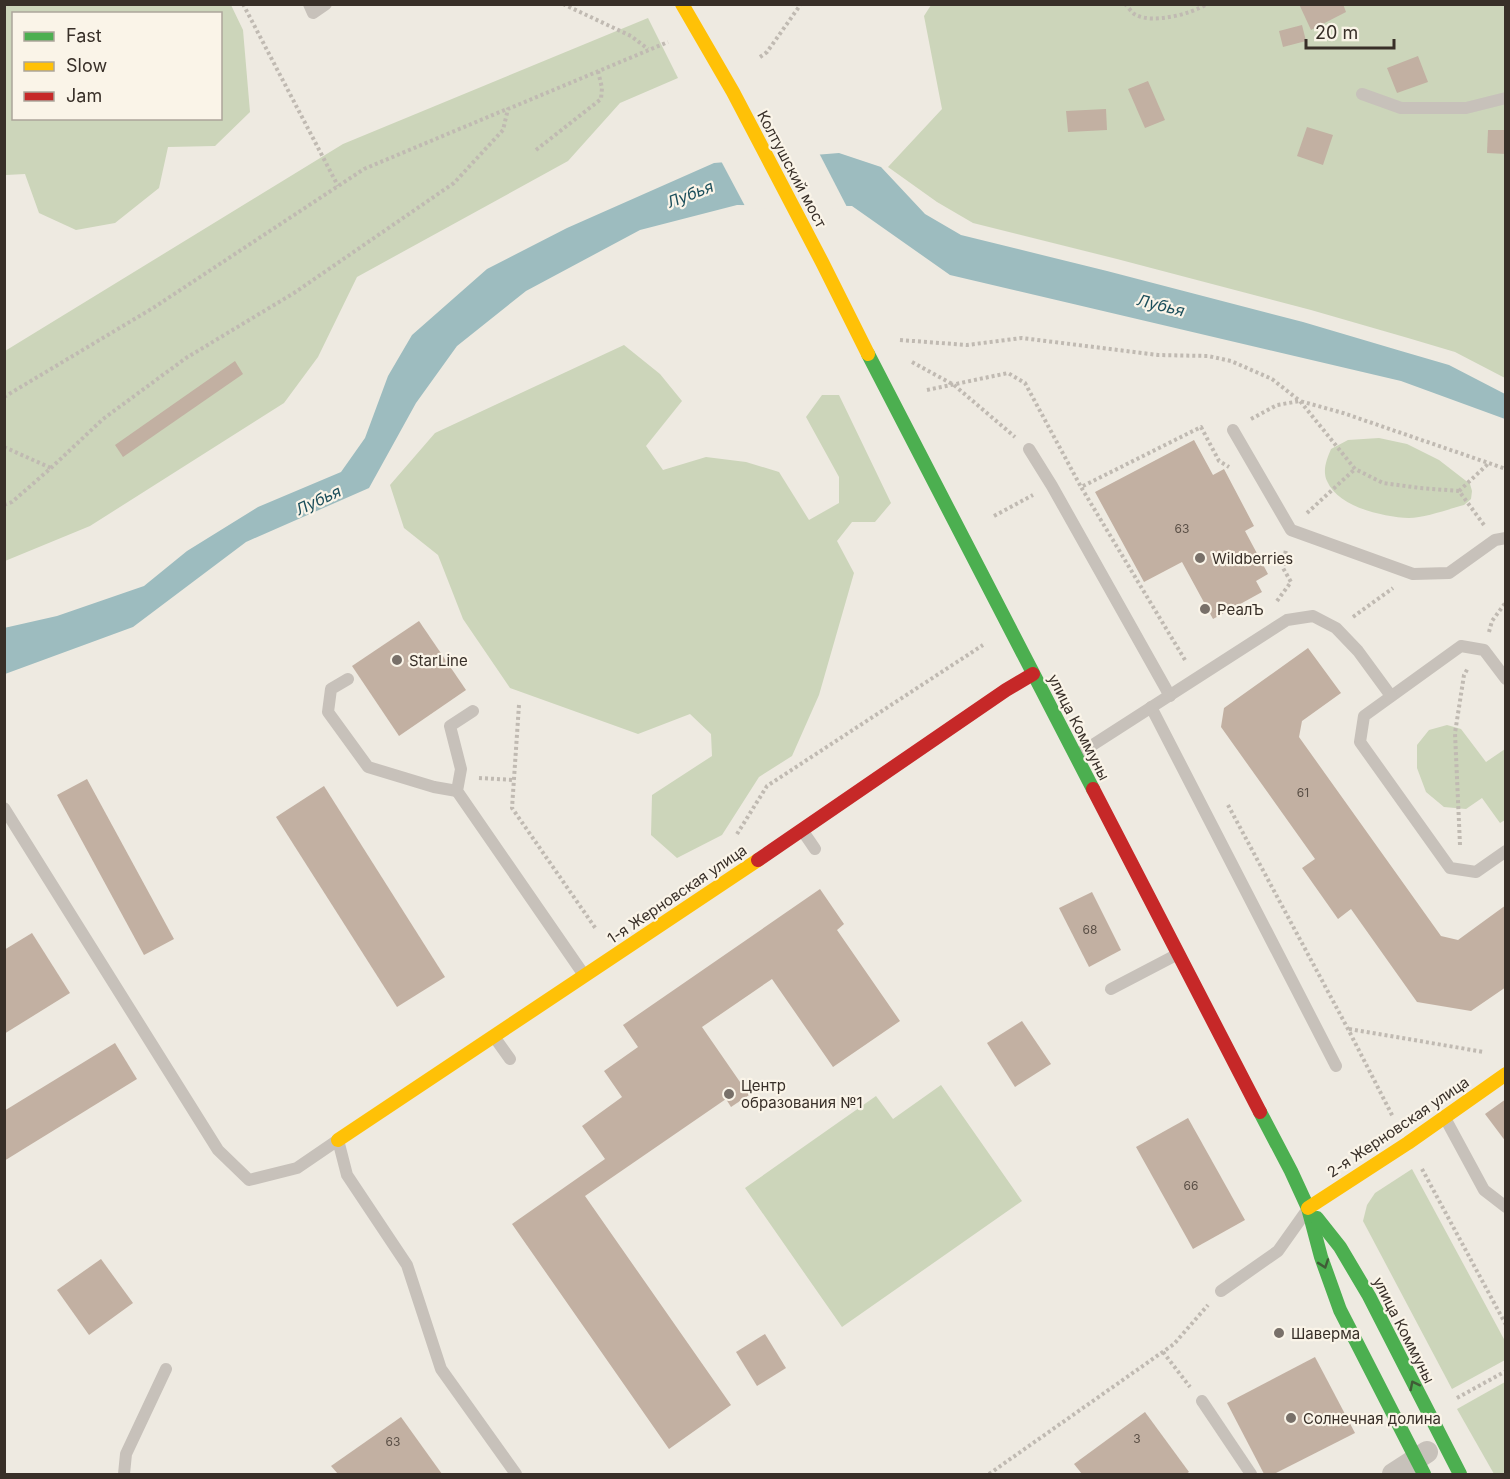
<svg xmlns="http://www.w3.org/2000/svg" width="1510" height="1479" font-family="Inter,sans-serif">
<rect width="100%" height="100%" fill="#eeeae1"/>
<!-- green -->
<g fill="#ccd5ba" fill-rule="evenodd">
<path d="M 5,4 L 231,5 L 243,30 L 250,112 L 215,146 L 168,147 L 159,188 L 115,223 L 76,230 L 39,213 L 25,174 L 6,175 L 5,179 ZM 14,14 L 220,14 L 220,118 L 14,118 Z"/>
<polygon points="1151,4 1164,6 1168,4 1505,5 1505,378 1455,352 1408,338 1311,310 1117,259 973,223 937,202 888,167 942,109 924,16 931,5"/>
<polygon points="648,18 678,78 620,103 568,161 357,277 318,357 284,403 90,526 5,561 5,351 343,144"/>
<polygon points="624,345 660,374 682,401 646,446 663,470 706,457 746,462 779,472 809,520 839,503 839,477 806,417 822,395 839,395 891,503 875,522 852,522 837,541 854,573 819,695 792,756 759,777 722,835 677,858 651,835 652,795 712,756 711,734 690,714 638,734 510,688 463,619 438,555 404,528 390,485 435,433"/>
<path d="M 1379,438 L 1407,444 L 1439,460 L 1470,484 L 1472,491 L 1471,499 L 1464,505 C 1449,509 1424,518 1409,518 C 1383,517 1338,507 1327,481 C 1322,470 1327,459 1331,449 L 1348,440 Z"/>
<polygon points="1447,725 1461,729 1486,762 1505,749 1505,820 1500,823 1482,798 1466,809 1444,807 1426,792 1417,768 1417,745 1429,730"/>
<polygon points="941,1085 1022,1201 842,1327 745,1188 876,1096 893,1119"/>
<polygon points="1412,1169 1505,1341 1505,1360 1452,1389 1363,1221 1367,1205 1375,1193"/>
<polygon points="1505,1382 1505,1474 1494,1474 1457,1409"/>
</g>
<!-- water -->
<polygon fill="#9dbcbf" points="839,153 881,167 925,214 961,235 1107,271 1303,322 1401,351 1449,365 1505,394 1505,419 1401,381 950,275 852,206 737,205 640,230 526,291 457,346 416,403 369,488 246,542 133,627 5,674 4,628 57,616 144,586 187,551 258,507 341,472 365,438 388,376 412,335 487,269 567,228 714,163"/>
<!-- pier -->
<polygon fill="#eeeae1" points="818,151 848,209 746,208 720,159"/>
<!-- building -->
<g fill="#c2b0a2">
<polygon points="1299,4 1343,4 1346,12 1311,30"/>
<polygon points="1302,25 1306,41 1283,47 1279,31"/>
<polygon points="1418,56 1428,82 1397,93 1387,68"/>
<polygon points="1148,81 1165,120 1145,128 1128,89"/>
<polygon points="1106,109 1107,130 1068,132 1066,111"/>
<polygon points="1307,127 1333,135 1323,165 1297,156"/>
<polygon points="1488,130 1506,130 1506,154 1487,153"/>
<polygon points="235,361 243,374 123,457 115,445"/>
<polygon points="1194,440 1213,475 1224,469 1254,526 1245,531 1268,574 1256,581 1262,592 1213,619 1182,562 1144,582 1095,492"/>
<polygon points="419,621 466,690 399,736 352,666"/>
<polygon points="1308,648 1341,693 1302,721 1299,737 1441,936 1458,940 1506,905 1506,987 1471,1011 1417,1002 1351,909 1338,919 1302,868 1315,859 1221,727 1224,708"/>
<polygon points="87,779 174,939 144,955 57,795"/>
<polygon points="324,786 445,977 397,1007 276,817"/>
<polygon points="820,889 844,924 837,930 900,1021 833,1067 772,979 702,1027 749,1095 731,1107 726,1099 585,1196 731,1405 669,1449 512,1224 605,1159 582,1126 622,1097 604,1071 638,1047 623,1025"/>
<polygon points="1092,892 1121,950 1089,967 1059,908"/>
<polygon points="32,933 70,993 4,1034 4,950"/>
<polygon points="1022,1021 1051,1064 1015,1087 987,1043"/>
<polygon points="115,1043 137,1079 4,1161 4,1111"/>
<polygon points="1506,1099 1506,1142 1485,1114"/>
<polygon points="1188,1118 1245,1220 1193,1249 1136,1147"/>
<polygon points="101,1259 133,1303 89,1335 57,1290"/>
<polygon points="765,1334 786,1368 757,1386 736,1352"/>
<polygon points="1315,1357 1355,1433 1274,1474 1264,1474 1227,1403"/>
<polygon points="1145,1412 1189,1472 1186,1474 1082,1474 1074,1464"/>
<polygon points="401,1417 442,1474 338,1474 331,1466"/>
</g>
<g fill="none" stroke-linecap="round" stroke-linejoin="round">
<!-- path -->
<g stroke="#c0bab2" stroke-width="4" stroke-dasharray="3 3" stroke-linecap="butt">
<polyline points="243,4 338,186"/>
<polyline points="563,4 631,36 648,49"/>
<path d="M 1125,4 C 1128,7 1132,13 1136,15 C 1153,24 1191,14 1207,4"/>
<polyline points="760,57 767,52 801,4"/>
<polyline points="536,150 601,99 602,88 598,71"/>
<polyline points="900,340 967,345 1022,338 1158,355 1208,356 1231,361 1272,379 1300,401 1355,469 1383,483 1420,488 1459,491 1484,525"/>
<polyline points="912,362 954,385 1015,437"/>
<polyline points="927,390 1008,373 1025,383 1081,487"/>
<polyline points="4,397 153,308 364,169 507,109"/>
<polyline points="1251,419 1277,405 1300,401 1343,413 1506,469"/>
<polyline points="4,447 51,468"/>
<polyline points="1459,491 1489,463"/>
<polyline points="4,505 12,502 51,468 103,419 186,358 294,293 454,183 503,130 508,109 668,42"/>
<polyline points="1307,513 1355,469"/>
<polyline points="994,516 1033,495"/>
<polyline points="1277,601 1291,582 1283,568 1286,549"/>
<polyline points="1353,617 1393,588"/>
<polyline points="1489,632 1492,621 1506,602"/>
<polyline points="1185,660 1081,487 1201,427 1219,461 1229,467"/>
<polyline points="519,705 512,808 596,929"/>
<polyline points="479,778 514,780"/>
<polyline points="1228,805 1348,1029 1393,1117"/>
<polyline points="737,834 767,786 983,645"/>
<polyline points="1460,845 1455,733 1464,675 1468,668"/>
<polyline points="1349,1029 1484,1052"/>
<polyline points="1422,1169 1506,1325"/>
<polyline points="1163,1352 1190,1387"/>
<polyline points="1457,1398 1506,1371"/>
<polyline points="989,1474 1174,1344 1208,1305"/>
</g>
<!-- lane -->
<g stroke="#c7c1ba" stroke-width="12">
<polyline points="309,4 313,13 326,4"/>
<polyline points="1362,94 1401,108 1466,108 1506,98"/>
<polyline points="1233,430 1291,530 1413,574 1449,573 1495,540 1506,538"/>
<polyline points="1029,449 1052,486 1170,696"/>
<polyline points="348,679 331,689 328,712 368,767 434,787 457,791"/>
<polyline points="1506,679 1484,650 1461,646 1364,716 1360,742 1450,868 1476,872 1506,851"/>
<polyline points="1151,707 1336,1066"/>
<polyline points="473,711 450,726 461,769 457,791 584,975"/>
<polyline points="1077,755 1287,620 1313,616 1336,628 1358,651 1391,696"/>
<polyline points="4,808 218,1150 249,1180 297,1168 338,1140 347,1175 407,1265 441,1369 516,1474"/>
<polyline points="802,830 815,849"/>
<polyline points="1111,989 1178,954"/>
<polyline points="495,1038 510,1059"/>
<polyline points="1445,1118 1484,1190 1506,1207"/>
<polyline points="1221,1291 1278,1251 1305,1213"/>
<polyline points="1202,1401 1251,1474"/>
<polyline points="124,1474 126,1454 166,1369"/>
</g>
<!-- street -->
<polyline stroke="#c7c1ba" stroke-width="22" points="1393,1474 1427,1452"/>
<!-- fast -->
<g stroke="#4caf50" stroke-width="14">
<polyline points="868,354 1093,789"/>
<polyline points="1260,1112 1291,1171 1308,1208 1321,1257 1340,1310 1424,1474"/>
<polyline points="1317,1218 1340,1247 1369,1296 1460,1474"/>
</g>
<!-- slow -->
<g stroke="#ffc107" stroke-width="14">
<polyline points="682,4 733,92 822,262 868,354"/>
<polyline points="338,1140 758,860"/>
<polyline points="1308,1208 1408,1143 1506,1074"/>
</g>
<!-- jam -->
<g stroke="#c62828" stroke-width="14">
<polyline points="1093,789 1260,1112"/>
<polyline points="758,860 1006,690 1033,674"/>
</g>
</g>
<!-- one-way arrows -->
<defs><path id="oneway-chevron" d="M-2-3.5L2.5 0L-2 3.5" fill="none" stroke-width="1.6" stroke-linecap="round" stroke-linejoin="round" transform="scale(1.5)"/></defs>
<g stroke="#3f5c36">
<use href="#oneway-chevron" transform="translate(1324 1264) rotate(71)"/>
<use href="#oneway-chevron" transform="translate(1414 1385) rotate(-117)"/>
</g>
<!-- markers -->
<g fill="#787069" stroke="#faf4e8" stroke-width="2">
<circle cx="1200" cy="558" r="6"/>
<circle cx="1205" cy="609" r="6"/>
<circle cx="397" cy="660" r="6"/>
<circle cx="729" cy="1094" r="6"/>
<circle cx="1279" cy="1333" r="6"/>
<circle cx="1291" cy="1418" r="6"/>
</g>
<g text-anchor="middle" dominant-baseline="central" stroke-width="4.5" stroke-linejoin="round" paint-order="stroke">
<!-- number labels -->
<g font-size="12" fill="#5a4f46">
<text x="1182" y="528">63</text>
<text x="1303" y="792">61</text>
<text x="1090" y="929">68</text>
<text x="1191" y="1185">66</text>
<text x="1137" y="1438">3</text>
<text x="393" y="1441">63</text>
</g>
<!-- street labels -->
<g font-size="15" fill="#382f28" stroke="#faf4e8">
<text transform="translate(792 169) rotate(62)">Колтушский мост</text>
<text transform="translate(1079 727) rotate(63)">улица Коммуны</text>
<text transform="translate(677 894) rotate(-34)">1-я Жерновская улица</text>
<text transform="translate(1398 1127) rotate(-34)">2-я Жерновская улица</text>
<text transform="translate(1404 1330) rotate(63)">улица Коммуны</text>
</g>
<!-- poi labels -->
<g font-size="15" fill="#382f28" stroke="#faf4e8" text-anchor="start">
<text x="1212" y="558">Wildberries</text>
<text x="1217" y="609">РеалЪ</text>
<text x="409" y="660">StarLine</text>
<text x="741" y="1085">Центр<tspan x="741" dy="17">образования №1</tspan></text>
<text x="1291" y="1333">Шаверма</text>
<text x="1303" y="1418">Солнечная долина</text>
</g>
<!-- water labels -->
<g font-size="16" font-style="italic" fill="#1c4f5b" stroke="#faf4e8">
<text transform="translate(690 194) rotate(-21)">Лубья</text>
<text transform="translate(1161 305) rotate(14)">Лубья</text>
<text transform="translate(318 500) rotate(-25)">Лубья</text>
</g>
</g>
<!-- border -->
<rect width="1510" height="1479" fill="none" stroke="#382f28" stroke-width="12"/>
<!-- legend -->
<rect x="12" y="12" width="210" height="108" fill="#faf4e8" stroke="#aca59b" stroke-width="1.5"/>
<rect x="24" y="32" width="30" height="9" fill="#4caf50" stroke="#aca59b" stroke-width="1.5"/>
<text x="66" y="42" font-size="18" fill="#382f28">Fast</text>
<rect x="24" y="62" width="30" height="9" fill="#ffc107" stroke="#aca59b" stroke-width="1.5"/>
<text x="66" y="72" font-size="18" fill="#382f28">Slow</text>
<rect x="24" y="92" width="30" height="9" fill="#c62828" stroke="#aca59b" stroke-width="1.5"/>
<text x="66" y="102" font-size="18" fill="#382f28">Jam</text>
<!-- scale -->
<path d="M1306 39v9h88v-9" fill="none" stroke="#382f28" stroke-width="3"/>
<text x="1315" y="39" font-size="18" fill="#382f28" stroke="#faf4e8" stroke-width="4.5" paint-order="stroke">20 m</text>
</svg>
